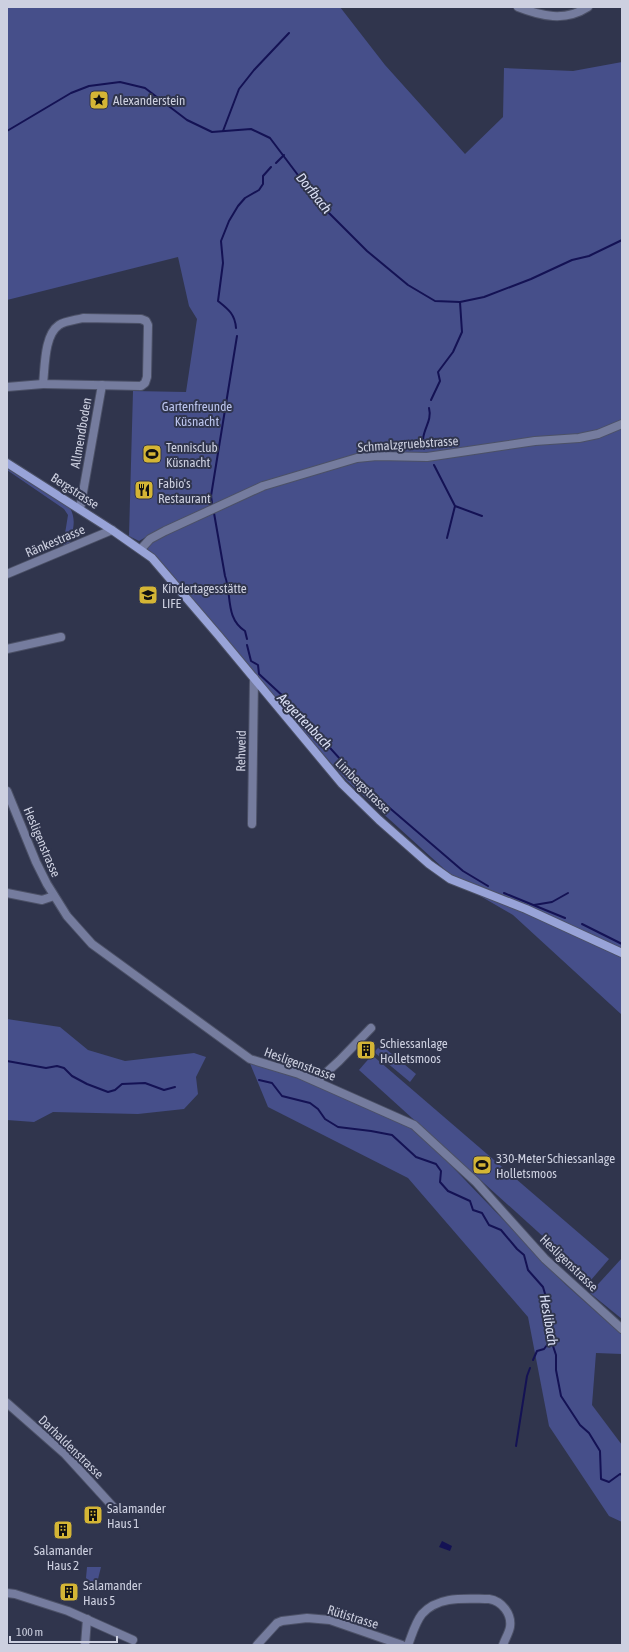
<svg xmlns="http://www.w3.org/2000/svg" width="629" height="1652" font-family="'Asap Condensed',sans-serif">
<rect width="100%" height="100%" fill="#30354d"/>
<!-- green -->
<g fill="#464f8a">
<polygon points="7,7 264,7 267,8 267,7 340,7 385,65 465,154 503,117 504,68 573,71 622,62 622,1015 513,915 463,886 347,781 141,549 168,526 158,530 139,541 129,536 133,391 186,392 197,319 189,306 178,257 7,300"/>
<path d="M 7,467 L 69,506 C 77,520 73,528 70,543 L 63,546 L 68,515 L 64,509 L 7,470 Z"/>
<polygon points="7,1019 60,1027 88,1050 125,1061 194,1053 206,1057 196,1077 198,1094 184,1109 138,1114 53,1112 34,1122 7,1120"/>
<polygon points="381,1045 416,1074 410,1082 374,1052"/>
<polygon points="372,1055 609,1259 591,1280 359,1070"/>
<polygon points="249,1061 302,1079 416,1129 565,1284 622,1335 622,1354 596,1353 592,1405 622,1445 622,1522 609,1516 549,1426 528,1317 408,1178 268,1107"/>
<polygon points="622,1258 622,1319 590,1293"/>
<polygon points="87,1567 101,1567 96,1587 86,1578"/>
</g>
<!-- water -->
<polygon fill="#141254" points="442,1541 452,1546 450,1551 439,1547"/>
<g fill="none" stroke-linecap="round" stroke-linejoin="round">
<!-- stream -->
<g stroke="#141254" stroke-width="2">
<polyline points="7,131 71,93 89,86 120,82 145,88 187,120 212,132 251,129 270,138 319,203 367,251 408,285 435,301 460,302 484,297 531,279 572,260 589,256 622,240"/>
<polyline points="223,131 239,89 254,70 289,33"/>
<polyline points="276,163 284,155"/>
<path d="M 236,328 C 235,314 228,309 218,301 L 223,263 L 221,241 L 229,221 L 238,206 L 245,198 L 259,190 L 263,184 L 263,176 L 271,167"/>
<polyline points="431,400 440,381 438,372 453,352 462,332 460,302"/>
<path d="M 424,449 C 419,432 433,423 429,408"/>
<polyline points="434,465 455,506 447,538"/>
<polyline points="212,503 211,496 237,336"/>
<polyline points="455,506 482,516"/>
<path d="M 214,513 L 225,576 C 232,595 225,618 245,631 L 247,639"/>
<polyline points="247,645 251,661 258,665 259,674 285,698 359,780 374,793"/>
<polyline points="385,804 463,871 488,886"/>
<polyline points="504,893 565,918"/>
<polyline points="534,905 552,902 568,893"/>
<polyline points="582,924 622,944"/>
<polyline points="7,1061 46,1068 57,1066 64,1068 72,1076 87,1084 108,1092 115,1090 122,1084 145,1083 164,1090 175,1087"/>
<polyline points="259,1080 272,1083 282,1096 310,1103 318,1109 325,1119 338,1127 371,1131 392,1135 416,1157 436,1164 441,1171 440,1182 448,1191 470,1201 473,1210 482,1213 489,1225 501,1230 517,1249 524,1255 528,1270 543,1287 546,1297 543,1301 549,1314 549,1334 556,1355 556,1370 561,1396 580,1425 589,1433 600,1451 601,1479 609,1482 620,1474 622,1475"/>
<polyline points="533,1360 537,1351 544,1349 551,1340"/>
<polyline points="516,1446 527,1376 530,1368"/>
</g>
<!-- street casing -->
<g stroke="#4c5167" stroke-width="10">
<g id="street">
<path d="M 518,7 C 541,16 565,22 588,7"/>
<path d="M 83,318 L 141,319 L 146,321 L 148,325 L 147,377 L 145,383 L 141,386 L 43,384 C 45,367 44,335 59,325 C 65,321 76,320 83,318 Z"/>
<polyline points="7,387 43,384"/>
<polyline points="80,509 102,385"/>
<polyline points="141,549 150,539 165,531 263,486 357,458 377,456 427,457 535,441 579,438 598,434 622,424"/>
<polyline points="7,574 112,530"/>
<polyline points="7,649 61,637"/>
<polyline points="7,791 36,862 47,884 67,916 92,944 250,1059 299,1074 414,1125 476,1182 545,1259 622,1329"/>
<polyline points="252,824 254,678"/>
<polyline points="7,893 42,900 54,896"/>
<polyline points="317,1081 339,1061 371,1028"/>
<polyline points="7,1403 65,1454 116,1510"/>
<polyline points="7,1593 15,1594 68,1611 133,1640"/>
<polyline points="85,1645 87,1619"/>
<polyline points="257,1645 277,1623 282,1621 307,1618 330,1620 402,1645"/>
<path d="M 408,1645 C 412,1635 415,1623 422,1614 C 439,1595 467,1599 489,1599 C 502,1601 512,1614 510,1627 C 509,1633 505,1639 503,1645"/>
</g>
</g>
<!-- secondary casing -->
<g stroke="#4c5167" stroke-width="10">
<polyline id="secondary" points="7,463 112,530 152,558 218,635 342,784 379,820 429,864 450,879 526,909 622,953"/>
</g>
<!-- street -->
<use href="#street" stroke="#757c9e" stroke-width="8"/>
<!-- secondary -->
<use href="#secondary" stroke="#98a3d8" stroke-width="8"/>
</g>
<!-- icons -->
<defs>
<g id="sight-square" transform="scale(1)"><rect x="-9" y="-9" width="18" height="18" rx="4" fill="#d4b535" stroke="#30354d"/><path d="M0-6L1.8-2.2L6-1.7L2.9 1.2L3.7 5.4L0 3.3L-3.7 5.4L-2.9 1.2L-6-1.7L-1.8-2.2Z" fill="#111"/></g>
<g id="stadium-square" transform="scale(1)"><rect x="-9" y="-9" width="18" height="18" rx="4" fill="#d4b535" stroke="#30354d"/><path d="M0-5a6.5 5 0 1 0 0 10a6.5 5 0 1 0 0-10ZM-3.5-1.8h7v3.6h-7Z" fill="#111"/></g>
<g id="restaurant-square" transform="scale(1)"><rect x="-9" y="-9" width="18" height="18" rx="4" fill="#d4b535" stroke="#30354d"/><path d="M-5-6h1v4h1v-4h1v4h1v-4h1v5L-1.5 .5V6h-2V.5L-5-1ZM5-6V6H3V1.5H1.5Q1.5-4 5-6Z" fill="#111"/></g>
<g id="school-square" transform="scale(1)"><rect x="-9" y="-9" width="18" height="18" rx="4" fill="#d4b535" stroke="#30354d"/><path d="M0-5L7-2L0 1L-7-2ZM-4 1L0 2.5L4 1V4Q0 6-4 4Z" fill="#111"/></g>
<g id="building-square" transform="scale(1)"><rect x="-9" y="-9" width="18" height="18" rx="4" fill="#d4b535" stroke="#30354d"/><path d="M-4-6H4V6H1V3H-1V6H-4ZM-2.5-4.3h1.7v1.8h-1.7ZM.8-4.3h1.7v1.8H.8ZM-2.5-1h1.7V.8h-1.7ZM.8-1h1.7V.8H.8Z" fill="#111"/></g>
</defs>
<g fill-rule="evenodd">
<use href="#sight-square" x="99" y="100"/>
<use href="#stadium-square" x="152" y="454"/>
<use href="#restaurant-square" x="144" y="490"/>
<use href="#school-square" x="148" y="595"/>
<use href="#building-square" x="366" y="1050"/>
<use href="#stadium-square" x="482" y="1165"/>
<use href="#building-square" x="93" y="1515"/>
<use href="#building-square" x="63" y="1530"/>
<use href="#building-square" x="69" y="1592"/>
</g>
<g text-anchor="middle" dominant-baseline="central" stroke-width="4" stroke-linejoin="round" paint-order="stroke">
<!-- poi labels -->
<g font-size="13" fill="#cdd0e0" stroke="#30354d" text-anchor="start">
<text x="113" y="100">Alexanderstein</text>
<text x="166" y="447">Tennisclub<tspan x="166" dy="15">Küsnacht</tspan></text>
<text x="158" y="483">Fabio's<tspan x="158" dy="15">Restaurant</tspan></text>
<text x="162" y="588">Kindertagesstätte<tspan x="162" dy="15">LIFE</tspan></text>
<text x="380" y="1043">Schiessanlage<tspan x="380" dy="15">Holletsmoos</tspan></text>
<text x="496" y="1158">330-Meter Schiessanlage<tspan x="496" dy="15">Holletsmoos</tspan></text>
<text x="107" y="1508">Salamander<tspan x="107" dy="15">Haus 1</tspan></text>
<text x="63" y="1550" text-anchor="middle">Salamander<tspan x="63" dy="15">Haus 2</tspan></text>
<text x="83" y="1585">Salamander<tspan x="83" dy="15">Haus 5</tspan></text>
</g>
<!-- park labels -->
<g font-size="13" fill="#bcc5ee" stroke="#30354d">
<text x="197" y="406">Gartenfreunde<tspan x="197" dy="15">Küsnacht</tspan></text>
</g>
<!-- street labels -->
<g font-size="13" fill="#cdd0e0" stroke="#30354d">
<text transform="translate(81 433) rotate(-80)">Allmendboden</text>
<text transform="translate(408 444) rotate(-4)">Schmalzgruebstrasse</text>
<text transform="translate(75 491) rotate(33)">Bergstrasse</text>
<text transform="translate(55 541) rotate(-23)">Ränkestrasse</text>
<text transform="translate(241 751) rotate(-89)">Rehweid</text>
<text transform="translate(363 786) rotate(45)">Limbergstrasse</text>
<text transform="translate(42 842) rotate(67)">Hesligenstrasse</text>
<text transform="translate(300 1064) rotate(20)">Hesligenstrasse</text>
<text transform="translate(569 1263) rotate(44)">Hesligenstrasse</text>
<text transform="translate(71 1447) rotate(44)">Darhaldenstrasse</text>
<text transform="translate(353 1617) rotate(17)">Rütistrasse</text>
</g>
<!-- water labels -->
<g font-size="14" font-style="italic" fill="#dbe0f5" stroke="#30354d">
<text transform="translate(314 193) rotate(51)">Dorfbach</text>
<text transform="translate(305 721) rotate(46)">Aegertenbach</text>
<text transform="translate(549 1320) rotate(80)">Heslibach</text>
</g>
</g>
<!-- border -->
<rect width="629" height="1652" fill="none" stroke="#cdd0e0" stroke-width="16"/>
<!-- scale -->
<path d="M10 1636v6h107v-6" fill="none" stroke="#cdd0e0" stroke-width="2"/>
<text x="16" y="1636" font-size="12" fill="#cdd0e0" stroke="#30354d" stroke-width="3" paint-order="stroke">100 m</text>
</svg>
